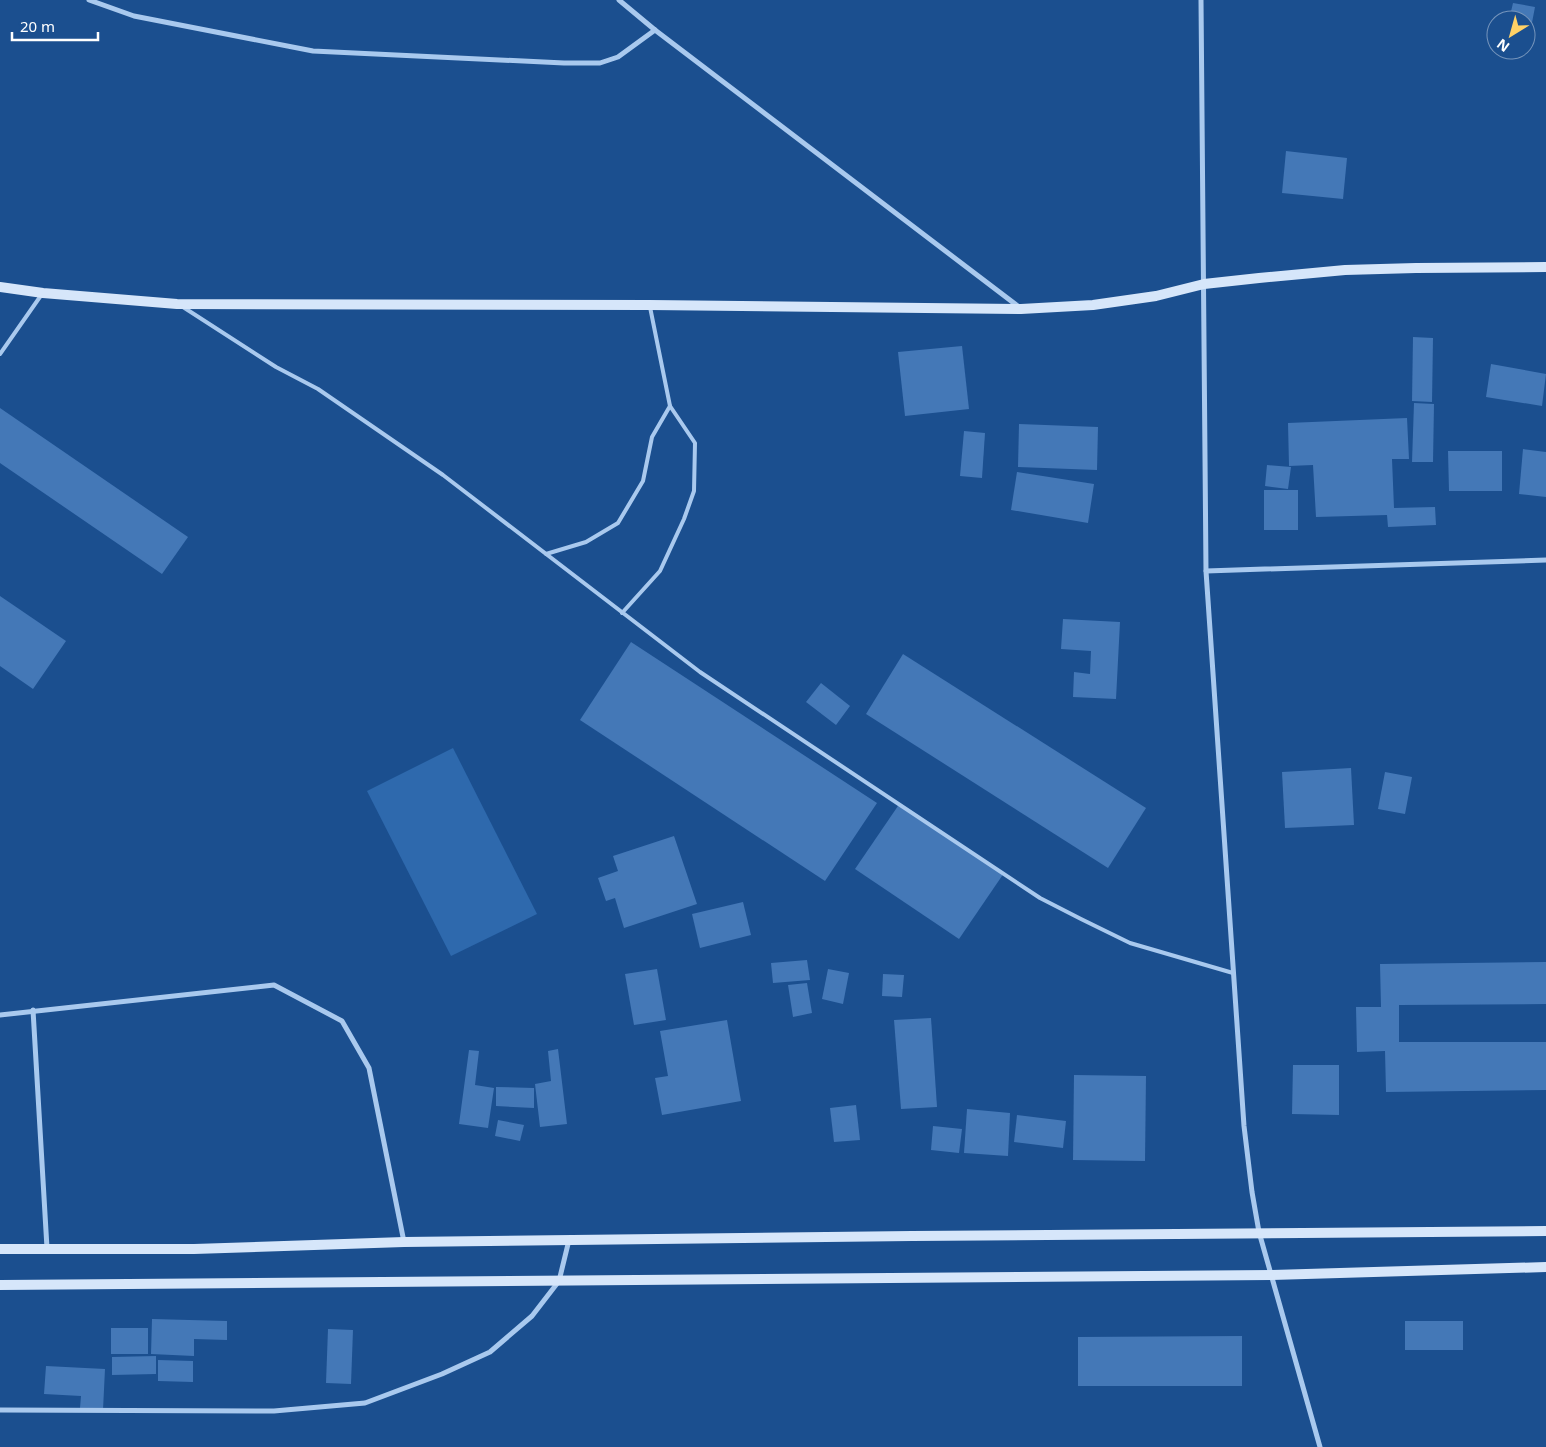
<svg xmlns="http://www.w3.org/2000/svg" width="1546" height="1447" font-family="'Noto Sans',sans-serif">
<rect width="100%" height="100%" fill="#1b4f8f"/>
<!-- green -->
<polygon fill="#2e69ad" points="453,748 537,914 451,956 367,791"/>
<!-- building -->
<g fill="#4478b7">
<polygon points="1513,3 1535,7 1530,33 1526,32 1526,20 1509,20"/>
<polygon points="1286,151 1347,158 1343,199 1282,193"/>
<polygon points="1413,337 1433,338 1432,402 1412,401"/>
<polygon points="962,346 969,409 905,416 898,352"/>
<polygon points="1491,364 1546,374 1542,406 1486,397"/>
<polygon points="1414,403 1434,404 1433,462 1412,462"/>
<polygon points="0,408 188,537 162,574 0,463"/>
<polygon points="1407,418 1409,459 1392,459 1394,508 1435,507 1436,525 1388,527 1387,515 1316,517 1313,465 1289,466 1288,423"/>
<polygon points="1019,424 1098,427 1097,470 1018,467"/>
<polygon points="964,431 985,433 982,478 960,476"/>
<polygon points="1523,449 1546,452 1546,497 1519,494"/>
<polygon points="1448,451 1502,451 1502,491 1449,491"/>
<polygon points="1267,465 1291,467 1288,489 1265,486"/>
<polygon points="1017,472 1094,484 1088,523 1011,510"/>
<rect x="1264" y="490" width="34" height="40"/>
<polygon points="0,596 66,641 33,689 0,666"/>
<polygon points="1063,619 1120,622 1116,699 1073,697 1074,672 1090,674 1091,651 1061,649"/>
<polygon points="631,642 877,803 825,881 580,720"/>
<polygon points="903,654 1146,808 1108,868 866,714"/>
<polygon points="821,683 850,706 836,725 806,702"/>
<polygon points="1351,768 1354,825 1285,828 1282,772"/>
<polygon points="1385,772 1412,777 1405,814 1378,809"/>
<polygon points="900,803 1004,873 959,939 855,869"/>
<polygon points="674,836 697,904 624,928 615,898 606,901 598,878 618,871 613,856"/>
<polygon points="743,902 751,935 700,948 692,914"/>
<polygon points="807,960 810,980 773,983 771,963"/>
<polygon points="1546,962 1546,1004 1399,1005 1399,1042 1546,1042 1546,1090 1386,1092 1385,1051 1357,1052 1356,1007 1381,1007 1380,964"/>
<polygon points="657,969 666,1020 634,1025 625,974"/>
<polygon points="828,969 849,973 843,1004 822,999"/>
<polygon points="883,974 904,975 902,997 882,996"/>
<polygon points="807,983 812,1013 793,1017 788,985"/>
<polygon points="931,1018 937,1107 901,1109 894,1020"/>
<polygon points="727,1020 741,1101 662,1115 655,1078 668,1076 660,1031"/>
<polygon points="558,1049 567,1124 540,1127 535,1084 551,1081 548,1051"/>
<polygon points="469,1050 479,1051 475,1085 494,1088 488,1128 459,1124"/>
<polygon points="1293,1065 1339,1065 1339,1115 1292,1114"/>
<polygon points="1074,1075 1146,1076 1145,1161 1073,1160"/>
<polygon points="496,1087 534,1088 534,1108 496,1106"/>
<polygon points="856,1105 860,1140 834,1142 830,1108"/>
<polygon points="967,1109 1010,1113 1008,1156 964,1153"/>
<polygon points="1017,1115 1066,1121 1063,1148 1014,1142"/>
<polygon points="498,1120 524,1125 520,1141 495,1136"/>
<polygon points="933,1126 962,1129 959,1153 931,1150"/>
<polygon points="152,1319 227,1321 227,1340 194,1339 194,1356 151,1354"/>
<rect x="1405" y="1321" width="58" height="29"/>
<rect x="111" y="1328" width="37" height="26"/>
<polygon points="328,1329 353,1330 351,1384 326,1383"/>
<polygon points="1242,1336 1242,1386 1078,1386 1078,1337"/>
<polygon points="156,1356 156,1374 112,1375 112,1357"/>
<polygon points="158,1360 193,1361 193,1382 158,1381"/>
<polygon points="46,1366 105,1369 103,1410 80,1408 81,1396 44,1394"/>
</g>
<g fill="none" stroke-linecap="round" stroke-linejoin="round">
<!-- lane -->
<g stroke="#a9c9ee" stroke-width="4">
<polyline points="183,307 276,367 318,389 443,475 700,672 1040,898 1081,919 1130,943 1233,973"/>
<polyline points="0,354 42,294"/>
<polyline points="546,554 586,542 618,523 643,481 652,437 670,406"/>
<polyline points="622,613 660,571 684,519 694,491 695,443 670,406 650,307"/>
</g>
<!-- street -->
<g stroke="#a9c9ee" stroke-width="5">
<polyline points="89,0 134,16 313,51 564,63 600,63 618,57 655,30"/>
<polyline points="619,0 655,30 1019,307"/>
<polyline points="1201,0 1206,571 1244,1126 1252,1192 1259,1232 1320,1447"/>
<polyline points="1206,571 1546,560"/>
<polyline points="33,1010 47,1248"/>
<polyline points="0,1015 274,985 342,1021 369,1068 404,1242"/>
<polyline points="0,1410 274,1411 365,1403 442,1374 490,1352 532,1316 559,1281 569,1240"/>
</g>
<!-- secondary -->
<g stroke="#d6e6fa" stroke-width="10">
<polyline points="0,287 43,293 177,304 650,305 1021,309 1093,305 1156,296 1204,284 1259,278 1345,270 1416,268 1546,267"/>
<polyline points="0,1249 194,1249 404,1242 912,1236 1546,1231"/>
<polyline points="0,1285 1272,1275 1546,1267"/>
</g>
</g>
<!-- north arrow -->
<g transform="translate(1511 35) rotate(217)"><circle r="24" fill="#1b4f8f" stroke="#7695bc"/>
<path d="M0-4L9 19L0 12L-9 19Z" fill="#ffd166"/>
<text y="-8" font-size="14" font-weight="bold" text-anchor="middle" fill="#ffffff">N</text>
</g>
<!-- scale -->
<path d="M12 32v8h86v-8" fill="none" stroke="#ffffff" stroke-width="2.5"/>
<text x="20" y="32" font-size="15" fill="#ffffff" stroke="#1b4f8f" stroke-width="4" paint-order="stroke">20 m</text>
</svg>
